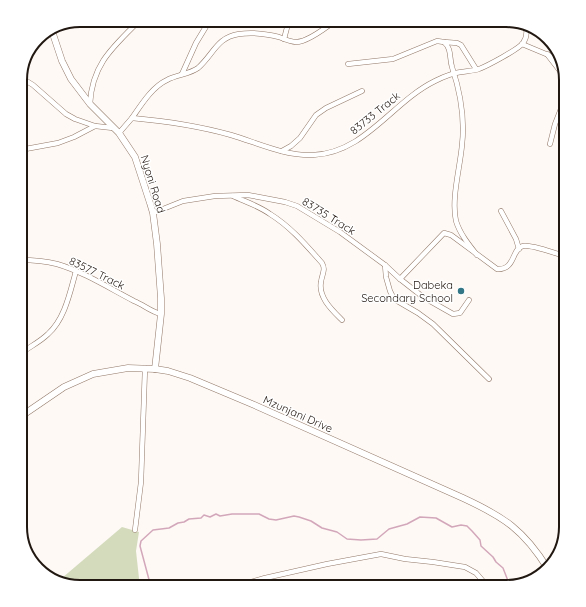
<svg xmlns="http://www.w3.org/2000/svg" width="586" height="607" font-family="Quicksand,sans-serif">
<rect width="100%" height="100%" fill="#fef9f5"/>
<!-- green -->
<polygon fill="#d4dbbd" points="122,527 139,532 136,551 140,587 80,587 69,584 62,578"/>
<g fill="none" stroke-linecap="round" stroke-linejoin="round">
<!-- stream -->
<polyline stroke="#d3a7ba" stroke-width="1.5" points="151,587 140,546 141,541 153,530 169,528 178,523 184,522 189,519 201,518 204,515 210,517 216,514 220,516 232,514 259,514 269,519 276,520 294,516 299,517 311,521 322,528 337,532 347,539 361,540 377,539 389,529 407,524 420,517 436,518 452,527 461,525 467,526 472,531 480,540 481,546 493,557 496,562 503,568 510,586"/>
<!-- street casing -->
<g stroke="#927868" stroke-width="5.5">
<g id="street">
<polyline points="284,39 289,20"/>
<polyline points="444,42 457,43 461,45 476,69"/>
<polyline points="522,44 558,59"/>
<polyline points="547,54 564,76"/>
<path d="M 348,64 L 393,59 L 437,41 L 444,42 C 452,49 449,57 452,67 C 460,91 465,119 462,145 C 460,168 451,199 456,221 C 460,234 469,245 477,255"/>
<polyline points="182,74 196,43 210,20"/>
<polyline points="20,77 33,85 66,114 75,119 95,126 113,128"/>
<path d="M 90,104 C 92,64 113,47 140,20"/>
<path d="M 132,118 C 141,105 152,87 167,80 C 176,75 190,74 198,68 C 213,55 217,37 239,34 C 252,32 267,34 279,37 C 284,39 291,42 296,42 C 308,42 327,27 336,20"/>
<path d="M 119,133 L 132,118 C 165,121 199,126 231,135 C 258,143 284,156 313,155 C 365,153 392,102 435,81 C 443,77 452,73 461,72 C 467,71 473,71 479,69 C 487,66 519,49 523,43 C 526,39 527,33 526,28"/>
<polyline points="550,144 555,124 566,96"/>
<polyline points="20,150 58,143 74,137 95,126"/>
<polyline points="282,151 291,146 300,138 316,115 326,108 362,91"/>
<polyline points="565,164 566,163"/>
<path d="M 233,196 C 246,202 259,206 270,214 C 291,227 306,245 322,263 C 326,270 322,274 321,282 C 318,297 332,310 342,320"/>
<polyline points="501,211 516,239 519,249"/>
<polyline points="153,213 183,201 215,196 248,195 285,202 297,206 340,232 385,265 400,279 423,297 453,314 460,313 469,300"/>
<path d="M 20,260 C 32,260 45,261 57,264 C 84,272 109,288 134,301 C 144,305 151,312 161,314"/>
<polyline points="385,265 386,277 390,291 394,299 418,313 433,324 489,379"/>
<path d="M 400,279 L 444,233 L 451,235 L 497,269 C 516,270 511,249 523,246 C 531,244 556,254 566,256"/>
<path d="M 20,354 C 29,347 40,342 48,334 C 65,319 70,292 76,271"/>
<polyline points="135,530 141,482 145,368"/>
<polyline points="233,587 265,578 327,564 381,554 405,559 433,562 465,567 476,573 488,587"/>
</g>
</g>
<!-- secondary casing -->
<g stroke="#927868" stroke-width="7">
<g id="secondary">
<polyline points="52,31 62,61 71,79 90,104 119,133 135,157 150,203 153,213 157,244 161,298 161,314 155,369"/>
<path d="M 20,417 L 64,387 L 93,374 L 128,368 L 155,369 L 168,371 L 190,378 L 252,404 L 463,498 C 504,517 524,530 548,569"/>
</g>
</g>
<!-- street -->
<use href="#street" stroke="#fff" stroke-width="4.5"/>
<!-- secondary -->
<use href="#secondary" stroke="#fff" stroke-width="6"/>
</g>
<!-- markers -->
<circle fill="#337786" stroke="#fff" stroke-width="1.5" cx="461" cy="291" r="4"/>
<g text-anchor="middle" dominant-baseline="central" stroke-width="3" stroke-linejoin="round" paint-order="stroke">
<!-- street labels -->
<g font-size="11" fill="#221812" stroke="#fff">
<text transform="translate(375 113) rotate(-39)">83733 Track</text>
<text transform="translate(153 184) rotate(73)">Nyoni Road</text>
<text transform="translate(329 216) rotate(32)">83735 Track</text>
<text transform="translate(97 273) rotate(26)">83577 Track</text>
<text transform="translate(298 414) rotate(24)">Mzunjani Drive</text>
</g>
<!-- poi labels -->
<g font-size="11" fill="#221812" stroke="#fff" text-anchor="end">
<text x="453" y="285">Dabeka<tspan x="453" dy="13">Secondary School</tspan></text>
</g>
</g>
<!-- crop -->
<path d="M0 0H586V607H0ZM80 27H506A53 53 0 0 1 559 80V527A53 53 0 0 1 506 580H80A53 53 0 0 1 27 527V80A53 53 0 0 1 80 27Z" fill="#fff" fill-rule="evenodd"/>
<path fill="none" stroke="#221812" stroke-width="2" d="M80 27H506A53 53 0 0 1 559 80V527A53 53 0 0 1 506 580H80A53 53 0 0 1 27 527V80A53 53 0 0 1 80 27Z"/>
</svg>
